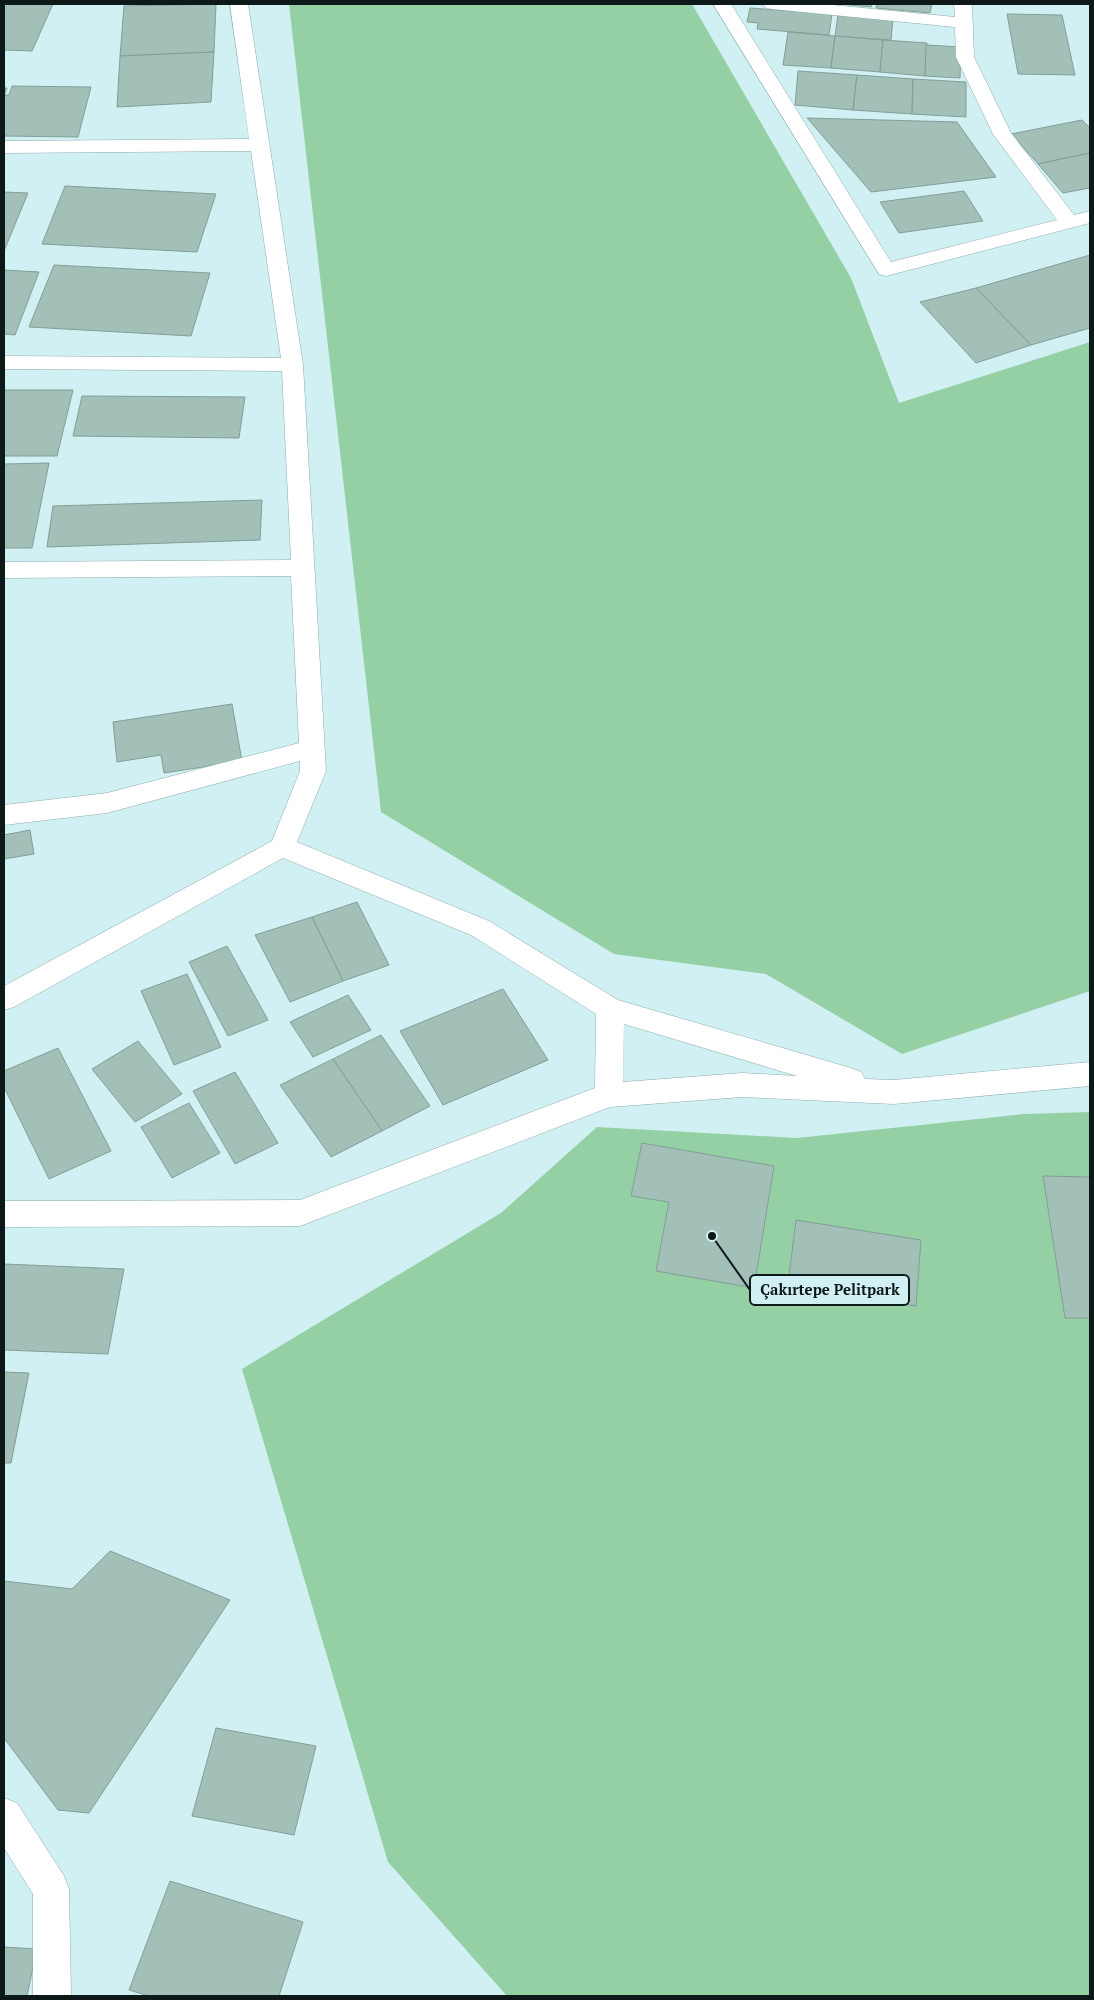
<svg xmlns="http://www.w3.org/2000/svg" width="1094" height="2000" font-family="'PT Serif',serif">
<rect width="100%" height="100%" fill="#d0f0f3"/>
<!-- green -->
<g fill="#94d0a4">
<polygon points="289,4 692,4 851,278 899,403 1090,342 1090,991 902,1054 766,974 614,954 381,812"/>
<polygon points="1090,1112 1090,1996 507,1996 388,1862 242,1369 501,1213 597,1127 797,1138 1024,1114"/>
</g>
<!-- building -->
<g fill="#a2bfb8" stroke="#829e97">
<polygon points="4,4 53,4 32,51 4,50"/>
<polygon points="216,4 214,52 120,56 124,6"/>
<polygon points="840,4 872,4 871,7"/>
<polygon points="877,4 932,4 930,13 876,8"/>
<polygon points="750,8 832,14 829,35 757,29 758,23 747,22"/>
<polygon points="838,14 893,19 891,40 835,36"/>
<polygon points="1007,14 1062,15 1075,75 1018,74"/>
<polygon points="788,32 835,36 831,68 783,65"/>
<polygon points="835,36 883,40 880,72 831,68"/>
<polygon points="883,40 927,43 925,76 880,72"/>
<polygon points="926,45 961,47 960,78 925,76"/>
<polygon points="214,52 211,102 117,107 120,56"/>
<polygon points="798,71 857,75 853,110 795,105"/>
<polygon points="857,75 913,79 912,114 853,110"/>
<polygon points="913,79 966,82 966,117 912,114"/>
<polygon points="12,86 91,87 78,137 4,136 4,88 7,88 4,95 9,95"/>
<polygon points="807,118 957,122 996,177 871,192"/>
<polygon points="1082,120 1090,128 1090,153 1038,164 1011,134"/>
<polygon points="1090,153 1090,188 1063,193 1038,164"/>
<polygon points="65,186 216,194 197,252 42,244"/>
<polygon points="964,191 983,221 899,233 880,202"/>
<polygon points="4,192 28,193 4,251"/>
<polygon points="1090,255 1090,328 1031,345 976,288"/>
<polygon points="54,265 210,273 191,336 29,327"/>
<polygon points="4,270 39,272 15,335 4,334"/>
<polygon points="976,288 1031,345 976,363 920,302"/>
<polygon points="4,390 73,390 57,456 4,456"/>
<polygon points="82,396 245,397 239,438 73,436"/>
<polygon points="49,463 32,548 4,548 4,464"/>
<polygon points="262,500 260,540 47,547 53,506"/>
<polygon points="232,704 242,761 164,773 161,755 117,762 113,722"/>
<polygon points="30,830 34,854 4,859 4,835"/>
<polygon points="357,902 389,965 343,981 312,917"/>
<polygon points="312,917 343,981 290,1002 255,935"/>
<polygon points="227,946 268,1020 228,1036 189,962"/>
<polygon points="187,974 221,1047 174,1065 141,991"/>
<polygon points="503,989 548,1060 443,1105 400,1031"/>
<polygon points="348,995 371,1030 313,1057 290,1022"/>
<polygon points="381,1035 430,1106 382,1131 333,1059"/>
<polygon points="138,1041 182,1094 135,1122 92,1069"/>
<polygon points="58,1048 111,1151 49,1179 4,1087 4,1071"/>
<polygon points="333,1059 382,1131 331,1157 280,1085"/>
<polygon points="235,1072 278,1143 235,1164 193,1091"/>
<polygon points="189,1103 220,1153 172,1178 141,1127"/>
<polygon points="642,1143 774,1166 754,1288 656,1271 669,1202 631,1196"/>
<polygon points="1043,1176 1090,1177 1090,1318 1065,1318"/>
<polygon points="796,1220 921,1240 916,1306 788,1284"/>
<polygon points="4,1264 124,1269 108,1354 4,1350"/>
<polygon points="4,1372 29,1373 11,1463 4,1463"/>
<polygon points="110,1551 230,1600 89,1813 58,1810 4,1738 4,1581 72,1589"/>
<polygon points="216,1728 316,1746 294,1835 192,1816"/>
<polygon points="170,1881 303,1922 279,1996 149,1996 129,1990"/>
<polygon points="4,1947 37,1949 27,1996 4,1996"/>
</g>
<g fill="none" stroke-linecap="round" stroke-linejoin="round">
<!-- street casing -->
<g stroke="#8dabae" stroke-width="1">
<g id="street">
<path d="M 230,4 L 248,4 L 303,365 L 326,771 L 297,842 L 489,921 L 618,1000 L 851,1068 L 861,1072 L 865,1079 L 894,1080 L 1090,1062 L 1090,1086 L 894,1104 L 742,1097 L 610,1107 L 300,1226 L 4,1227 L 4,1201 L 300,1200 L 595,1088 L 596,1014 L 471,935 L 283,858 L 14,1007 L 4,1010 L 4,986 L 272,841 L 300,771 L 300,761 L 107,813 L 4,825 L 4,805 L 107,793 L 299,743 L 291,576 L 4,578 L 4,562 L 291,560 L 282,371 L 4,369 L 4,356 L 281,358 L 251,151 L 4,153 L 4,141 L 249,139 ZM 624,1024 L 797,1076 L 742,1073 L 623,1082 Z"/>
<polygon points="713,4 731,4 891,262 1057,220 993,134 956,57 955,27 772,9 766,8 763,4 822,4 955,17 954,4 972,4 974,57 1011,133 1074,215 1090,211 1090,223 886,276 879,274"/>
<polygon points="4,1798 17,1803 64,1876 69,1889 71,1996 33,1996 33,1894 4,1848"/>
</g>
</g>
<!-- street -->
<use href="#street" fill="#fff" fill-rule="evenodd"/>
</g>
<!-- callouts -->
<path fill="none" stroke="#0d1819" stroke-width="2" d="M712 1236L750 1290"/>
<circle fill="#0d1819" stroke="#d0f0f3" stroke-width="2" cx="712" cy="1236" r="5"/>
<rect fill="#d0f0f3" stroke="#0d1819" stroke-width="2" x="750" y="1275" width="159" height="30" rx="5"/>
<g font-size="15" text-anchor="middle" font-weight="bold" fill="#0d1819">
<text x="830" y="1295">Çakırtepe Pelitpark</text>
</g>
<!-- border -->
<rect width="1094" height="2000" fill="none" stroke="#0d1819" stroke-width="10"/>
</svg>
